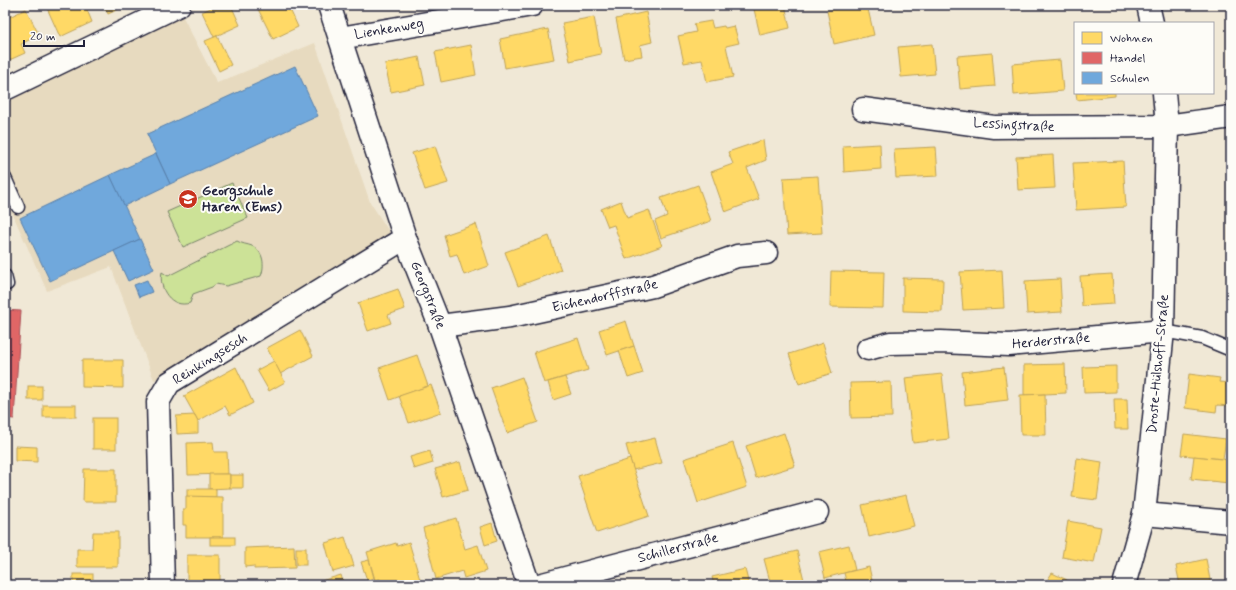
<svg xmlns="http://www.w3.org/2000/svg" width="1236" height="590" font-family="Mynerve,sans-serif">
<rect width="100%" height="100%" fill="#f0e8d6"/>
<filter id="ink" filterUnits="userSpaceOnUse"><feTurbulence type="fractalNoise" baseFrequency=".025" numOctaves="2"/><feDisplacementMap in="SourceGraphic" scale="8" xChannelSelector="R" yChannelSelector="G"/><feConvolveMatrix kernelMatrix="1 2 1 2 8 2 1 2 1" color-interpolation-filters="sRGB"/></filter>
<g filter="url(#ink)">
<!-- built -->
<polygon fill="#e7dabf" points="182,15 217,83 315,43 370,202 390,233 387,246 164,377 154,380 111,267 47,291 5,197 5,98"/>
<!-- green -->
<g fill="#cce297" stroke="#778269">
<polygon points="232,183 248,218 183,247 167,212"/>
<path d="M 237,241 C 242,244 247,244 252,246 C 264,251 265,266 261,276 L 226,286 L 216,284 L 212,287 L 193,294 L 190,303 C 171,309 158,288 162,272 L 168,276 Z"/>
</g>
<!-- homes -->
<g fill="#ffd966" stroke="#bda259">
<polygon points="53,5 85,5 92,22 60,37 47,8"/>
<polygon points="104,5 127,5 108,14"/>
<polygon points="217,5 231,5 240,25 214,37 202,12"/>
<polygon points="256,5 288,5 298,27 273,39"/>
<polygon points="753,5 785,5 790,28 760,35"/>
<polygon points="855,5 867,5 874,35 834,44 827,11"/>
<polygon points="1223,5 1231,5 1231,7 1223,8"/>
<polygon points="26,9 39,35 21,44 25,53 5,62 5,19"/>
<polygon points="646,12 652,42 640,45 642,56 624,59 616,19"/>
<polygon points="594,17 601,54 570,61 562,23"/>
<polygon points="711,21 713,28 724,26 725,28 734,26 739,43 726,46 733,77 707,82 702,60 684,63 678,36 696,32 694,24"/>
<polygon points="548,29 554,59 505,68 500,39"/>
<polygon points="217,36 231,65 219,71 205,41"/>
<polygon points="932,44 935,74 901,77 898,47"/>
<polygon points="471,45 476,75 441,82 435,52"/>
<polygon points="992,53 995,86 960,89 957,56"/>
<polygon points="419,57 425,85 391,92 385,64"/>
<polygon points="1060,60 1063,91 1014,95 1012,64"/>
<polygon points="1076,93 1115,93 1115,96 1077,100"/>
<polygon points="763,140 766,160 747,168 759,199 725,212 711,172 733,164 728,152"/>
<polygon points="880,144 881,169 844,172 843,146"/>
<polygon points="435,146 448,183 425,190 412,153"/>
<polygon points="936,147 938,176 896,178 894,149"/>
<polygon points="1053,155 1055,188 1018,190 1016,157"/>
<polygon points="1123,161 1126,207 1076,210 1073,163"/>
<polygon points="818,176 822,233 787,235 783,178"/>
<polygon points="698,185 711,221 661,238 655,221 667,216 661,198"/>
<polygon points="621,201 627,218 649,210 662,246 626,259 614,225 608,227 601,209"/>
<polygon points="476,224 489,266 464,275 457,254 450,256 444,235"/>
<polygon points="549,236 561,270 518,286 505,252"/>
<polygon points="1002,270 1004,308 963,310 960,272"/>
<polygon points="831,271 884,272 883,308 830,307"/>
<polygon points="1112,274 1114,304 1082,306 1080,276"/>
<polygon points="903,278 943,279 942,312 903,311"/>
<polygon points="1060,279 1062,312 1027,314 1025,281"/>
<polygon points="398,289 405,309 388,315 391,323 368,331 358,303"/>
<polygon points="626,321 634,346 607,355 599,330"/>
<polygon points="300,330 313,356 280,374 267,348"/>
<polygon points="578,338 588,370 544,383 534,352"/>
<polygon points="823,343 832,373 799,384 789,354"/>
<polygon points="634,346 643,373 628,378 619,351"/>
<polygon points="417,355 428,386 390,400 379,368"/>
<polygon points="82,360 123,360 123,388 82,387"/>
<polygon points="274,361 285,382 269,391 257,370"/>
<polygon points="1065,364 1066,393 1024,395 1024,365"/>
<polygon points="1116,366 1116,392 1084,393 1083,367"/>
<polygon points="236,367 253,403 230,415 225,406 198,421 184,396"/>
<polygon points="1004,367 1008,400 965,405 962,372"/>
<polygon points="942,374 949,439 913,443 905,378"/>
<polygon points="1189,374 1220,378 1219,382 1231,383 1230,406 1217,405 1216,412 1185,408"/>
<polygon points="522,377 538,422 507,433 491,388"/>
<polygon points="565,377 571,394 553,400 548,382"/>
<polygon points="891,382 892,417 851,418 850,383"/>
<polygon points="431,385 441,412 409,423 399,396"/>
<rect x="28" y="386" width="14" height="14"/>
<polygon points="1045,394 1046,435 1021,435 1020,395"/>
<polygon points="1114,399 1127,399 1128,429 1115,429"/>
<rect x="43" y="405" width="33" height="12"/>
<polygon points="195,415 198,421 198,433 177,434 176,416"/>
<rect x="93" y="418" width="23" height="31"/>
<polygon points="784,433 795,466 756,478 746,446"/>
<polygon points="1184,434 1226,439 1223,459 1181,455"/>
<polygon points="655,438 662,463 633,470 626,445"/>
<polygon points="213,442 214,452 227,452 228,474 188,475 187,443"/>
<polygon points="733,443 747,487 698,503 684,459"/>
<polygon points="15,446 37,447 37,462 15,461"/>
<polygon points="430,451 433,463 414,469 410,457"/>
<polygon points="1194,456 1231,460 1229,483 1191,479"/>
<polygon points="1077,458 1102,462 1097,500 1072,497"/>
<polygon points="630,459 649,516 597,533 578,476"/>
<polygon points="460,462 468,490 443,497 435,469"/>
<polygon points="84,469 116,469 116,502 83,502"/>
<polygon points="209,474 230,474 230,488 209,489"/>
<rect x="230" y="475" width="13" height="13"/>
<rect x="187" y="489" width="29" height="8"/>
<polygon points="906,495 914,526 869,537 862,505"/>
<polygon points="186,496 223,497 223,537 186,537 186,525 183,525 183,509 186,509"/>
<polygon points="456,518 465,549 478,545 486,571 464,578 462,571 436,579 423,528"/>
<polygon points="1068,521 1101,527 1094,563 1062,557"/>
<polygon points="492,523 497,541 485,545 480,527"/>
<polygon points="93,532 118,532 118,567 77,567 77,549 92,549"/>
<rect x="210" y="537" width="25" height="8"/>
<polygon points="345,537 354,566 333,572 325,543"/>
<polygon points="409,542 421,583 415,585 382,585 380,579 375,580 367,552 396,543 397,546"/>
<polygon points="849,545 855,570 825,578 819,552"/>
<polygon points="294,546 295,568 254,569 254,566 245,567 245,548"/>
<rect x="296" y="548" width="10" height="17"/>
<polygon points="797,551 804,580 784,585 771,585 764,559"/>
<rect x="187" y="555" width="33" height="30"/>
<polygon points="1206,559 1211,585 1180,585 1176,566"/>
<polygon points="369,560 374,578 367,580 361,562"/>
<polygon points="869,567 873,585 847,585 844,573"/>
<polygon points="745,569 749,585 714,585 712,577"/>
<polygon points="1052,573 1065,579 1075,585 1044,585"/>
<rect x="73" y="574" width="20" height="11"/>
<polygon points="341,575 344,585 308,585"/>
</g>
<!-- shops -->
<polygon fill="#e06666" stroke="#a75259" points="5,310 21,311 14,419 5,418"/>
<!-- schools -->
<g fill="#6fa8dc" stroke="#5880ac">
<polygon points="295,66 318,116 170,184 147,134"/>
<polygon points="156,154 170,184 124,206 110,175"/>
<polygon points="110,175 140,239 50,281 20,218"/>
<polygon points="140,239 154,269 128,281 114,251"/>
<polygon points="147,280 152,292 139,297 134,285"/>
</g>
<g fill="none" stroke-linecap="round" stroke-linejoin="round">
<!-- lane casing -->
<g stroke="#22223b" stroke-width="15">
<g id="lane">
<polyline points="5,178 18,207"/>
<polyline points="5,276 7,284 5,285"/>
<polyline points="1163,331 1202,338 1231,350"/>
</g>
</g>
<!-- street casing -->
<g stroke="#22223b" stroke-width="25">
<g id="street">
<polyline points="329,5 405,238 440,326 529,585"/>
<polyline points="1148,5 1152,23"/>
<polyline points="340,38 532,5"/>
<polyline points="5,89 179,5"/>
<polyline points="863,109 994,127 1167,126 1231,117"/>
<polyline points="440,326 510,317 653,286 737,256 766,253"/>
<polyline points="868,349 890,343 941,342 1009,345 1163,331"/>
<polyline points="1144,514 1231,522"/>
<polyline points="163,585 158,402 169,383 405,238"/>
<polyline points="539,585 817,512"/>
<polyline points="1124,585 1144,514 1163,331 1167,126 1164,93"/>
</g>
</g>
<!-- lane -->
<use href="#lane" stroke="#fdfcf7" stroke-width="12"/>
<!-- street -->
<use href="#street" stroke="#fdfcf7" stroke-width="22"/>
</g>
</g>
<!-- icons -->
<defs>
<g id="school-disc" transform="scale(1)"><circle r="9.5" fill="#c8321e" stroke="#fdfcf7"/><path d="M0-5L7-2L0 1L-7-2ZM-4 1L0 2.5L4 1V4Q0 6-4 4Z" fill="#fff"/></g>
</defs>
<g fill-rule="evenodd">
<use href="#school-disc" x="188" y="199"/>
</g>
<g text-anchor="middle" dominant-baseline="central" stroke-width="4" stroke-linejoin="round" paint-order="stroke">
<!-- street labels -->
<g font-size="14" fill="#22223b" stroke="#fdfcf7">
<text transform="translate(389 29) rotate(-10)">Lienkenweg</text>
<text transform="translate(1014 125) rotate(3)">Lessingstraße</text>
<text transform="translate(428 295) rotate(68)">Georgstraße</text>
<text transform="translate(605 296) rotate(-13)">Eichendorffstraße</text>
<text transform="translate(1051 341) rotate(-5)">Herderstraße</text>
<text transform="translate(210 359) rotate(-32)">Reinkingsesch</text>
<text transform="translate(1158 364) rotate(-85)">Droste-Hülshoff-Straße</text>
<text transform="translate(678 548) rotate(-15)">Schillerstraße</text>
</g>
<!-- poi labels -->
<g font-size="14" font-weight="bold" fill="#22223b" stroke="#fdfcf7" text-anchor="start">
<text x="202" y="191">Georgschule<tspan x="202" dy="16">Haren (Ems)</tspan></text>
</g>
</g>
<!-- margin -->
<rect width="1236" height="590" fill="none" stroke="#fdfcf7" stroke-width="20"/>
<rect x="10" y="10" width="1216" height="570" fill="none" stroke="#22223b" stroke-width="1.5" filter="url(#ink)"/>
<!-- legend -->
<rect x="1074" y="22" width="140" height="72" fill="#fdfcf7" stroke="#a5a5ac"/>
<rect x="1082" y="32" width="20" height="12" fill="#ffd966" stroke="#a5a5ac"/>
<text x="1110" y="42" font-size="12" fill="#22223b">Wohnen</text>
<rect x="1082" y="52" width="20" height="12" fill="#e06666" stroke="#a5a5ac"/>
<text x="1110" y="62" font-size="12" fill="#22223b">Handel</text>
<rect x="1082" y="72" width="20" height="12" fill="#6fa8dc" stroke="#a5a5ac"/>
<text x="1110" y="82" font-size="12" fill="#22223b">Schulen</text>
<!-- scale -->
<path d="M24 40v6h60v-6" fill="none" stroke="#22223b" stroke-width="2"/>
<text x="30" y="40" font-size="12" fill="#22223b" stroke="#fdfcf7" stroke-width="3" paint-order="stroke">20 m</text>
</svg>
